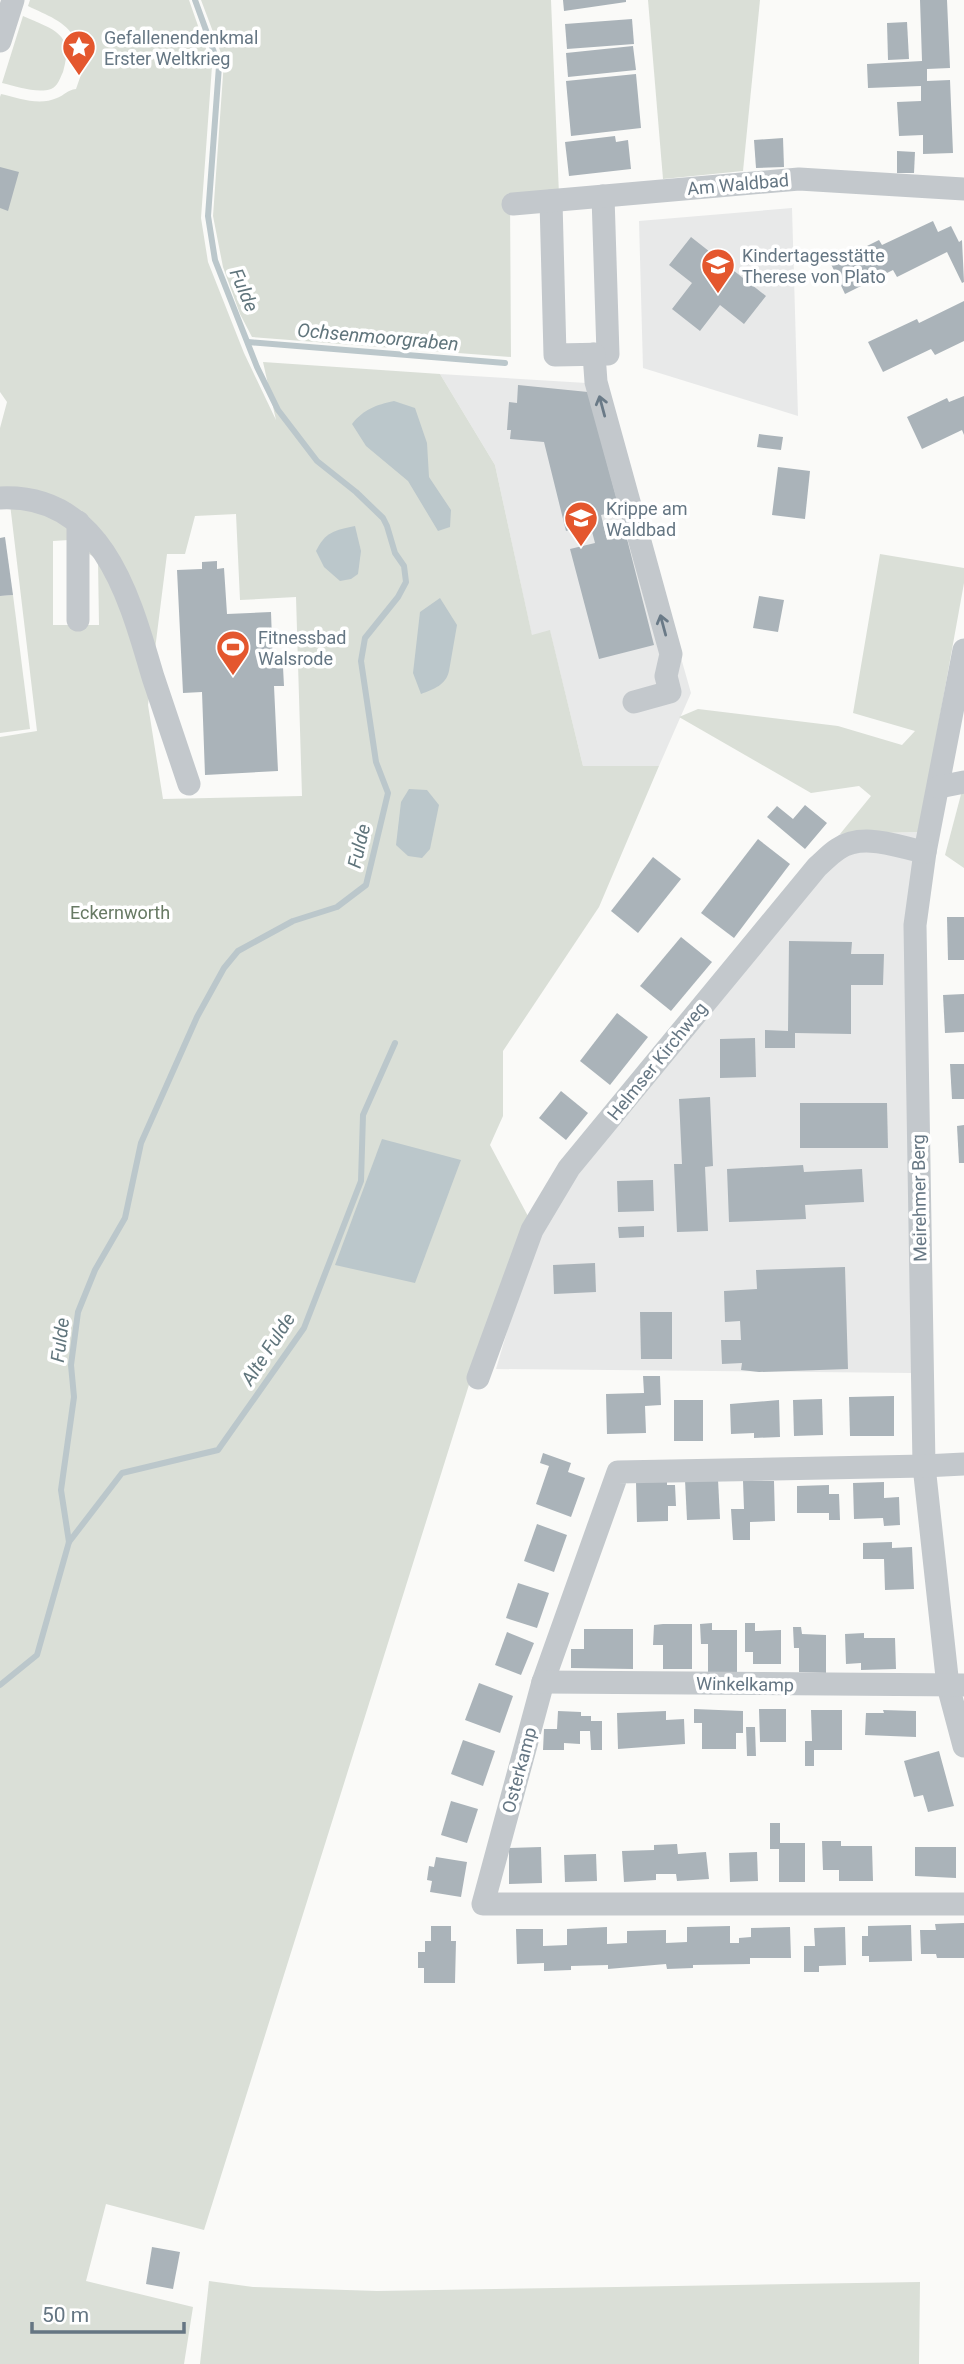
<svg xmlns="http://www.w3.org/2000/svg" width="964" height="2364" font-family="Roboto,sans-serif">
<rect width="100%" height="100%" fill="#fafaf8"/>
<!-- built -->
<g fill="#e8e9e9">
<polygon points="792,208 798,416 643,368 639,221"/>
<polygon points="440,374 603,384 691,693 659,766 583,766 550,631 532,636 495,465"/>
<polygon points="919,832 912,1373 496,1369 537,1230 578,1167 840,834"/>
</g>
<!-- green -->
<g fill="#dadfd7" fill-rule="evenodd">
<path d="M 30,0 L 189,0 L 212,66 L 201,218 L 208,262 L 244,353 L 276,420 L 263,362 L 440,374 L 495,465 L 532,635 L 550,630 L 583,766 L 659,766 L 599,907 L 503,1051 L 503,1116 L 490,1145 L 529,1218 L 478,1356 L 204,2230 L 106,2204 L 86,2281 L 193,2307 L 184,2364 L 0,2364 L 0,737 L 37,731 L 8,487 L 0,488 L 0,428 L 7,402 L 0,392 L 0,97 L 1,94 C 18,98 39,106 57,98 C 65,95 67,90 76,89 L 84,66 C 76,57 80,49 75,39 C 66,21 46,15 28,6 ZM 236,514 L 240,600 L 296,597 L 302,796 L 163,799 L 148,705 L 167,554 L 185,554 L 195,516 ZM 69,540 L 98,560 L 99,625 L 53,625 L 53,541 Z"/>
<polygon points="201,0 551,0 559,195 510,199 511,357 252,337 240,314 223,267 213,216 224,61"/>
<polygon points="648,0 760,0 743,171 663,179"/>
<path d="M 23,16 C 54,30 75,33 63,72 C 60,78 58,86 51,89 C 37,94 16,86 2,83 Z"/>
<polygon points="880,554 964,568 964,583 919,832 840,834 871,796 859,786 811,793 679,717 698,709 838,726 902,745 915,731 853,713"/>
<polygon points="13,595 30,729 0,733 0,596"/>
<polygon points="964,783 964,868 945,855"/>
<polygon points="209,2281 253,2287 377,2291 920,2282 919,2364 200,2364"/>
</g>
<!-- water -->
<g fill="#bbc7cb">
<path d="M 394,401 L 415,408 L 427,443 L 429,477 L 451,510 L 450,527 L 438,531 L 408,481 L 366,446 L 352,424 C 364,409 376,405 394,401 Z"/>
<path d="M 355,526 L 361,551 L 358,574 L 351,579 L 340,581 L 324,567 L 316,551 C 325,532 335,530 355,526 Z"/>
<path d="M 440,598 L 457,625 L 449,671 C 446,685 434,689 421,694 L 413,673 L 420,612 Z"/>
<polygon points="409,789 427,790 439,805 430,849 422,858 408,856 396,845 401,802"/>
<polygon points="382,1139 461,1160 415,1283 335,1265"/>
</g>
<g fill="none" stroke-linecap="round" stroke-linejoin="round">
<!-- stream -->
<g stroke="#bbc7cb" stroke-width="6">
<polyline points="248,342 505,363"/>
<polyline points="69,1542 122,1473 218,1450 304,1328 361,1181 363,1115 395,1043"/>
<polyline points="0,1685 37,1655 69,1542 61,1490 74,1397 71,1365 78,1312 95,1270 125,1218 141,1143 197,1017 224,968 238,951 293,921 337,907 366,885 388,793 376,762 361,661 365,638 398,597 406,582 404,566 395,553 387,526 383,518 356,492 317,461 278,410 257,367 215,260 208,216 219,66 195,0"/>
</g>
</g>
<!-- building -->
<g fill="#aab3b9">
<polygon points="563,0 626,0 626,2 564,11"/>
<polygon points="920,0 947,0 950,68 927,69 927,81 950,80 953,153 923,154 923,135 899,136 897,102 921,101 921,86 868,88 867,64 922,61"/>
<polygon points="632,19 634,44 567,49 565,24"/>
<polygon points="907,22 909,59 888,60 887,23"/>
<polygon points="633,46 636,70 568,77 566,53"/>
<polygon points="636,74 641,128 571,136 566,81"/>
<polygon points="615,136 616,142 628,140 631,169 569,176 565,142"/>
<polygon points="783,138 784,167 756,168 754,140"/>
<polygon points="897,151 915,152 914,173 897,173"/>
<polygon points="0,167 19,172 8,211 0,208"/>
<polygon points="933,221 938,232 951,226 959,242 962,240 964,282 962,283 947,252 897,277 893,270 845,294 831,264 879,240 882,245"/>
<polygon points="691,237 766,296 744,324 720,305 700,331 672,309 692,283 669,265"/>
<polygon points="964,301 964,341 935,355 931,349 883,372 868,342 917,319 919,323"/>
<polygon points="518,385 588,392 620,511 601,515 607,540 626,535 654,645 599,659 570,549 595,543 590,524 566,531 544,442 510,439 511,430 507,430 509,402 517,403"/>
<polygon points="964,396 964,435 962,430 922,449 907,417 947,398 949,402"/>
<polygon points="759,434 783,437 781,450 757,447"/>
<polygon points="778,467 810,471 805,519 772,515"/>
<polygon points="5,537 13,595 0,596 0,538"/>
<polygon points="217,561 217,569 224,568 227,614 271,612 273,668 283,667 284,686 274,686 278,771 205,775 202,692 183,693 177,570 202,569 202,562"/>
<polygon points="759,596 784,600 778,632 753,628"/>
<polygon points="805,805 827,823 805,849 767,817 777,806 793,819"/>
<polygon points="758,839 790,864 734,938 701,913"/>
<polygon points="653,857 681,879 638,933 611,911"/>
<polygon points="947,917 964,917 964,960 948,960"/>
<polygon points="681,937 712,962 671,1011 640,986"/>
<polygon points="789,941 852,942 851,954 884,954 883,985 851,985 851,1034 795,1033 795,1048 765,1048 765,1030 788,1031"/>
<polygon points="964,994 964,1032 945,1033 943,995"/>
<polygon points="617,1013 648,1037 610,1085 580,1061"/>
<polygon points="755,1038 756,1077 720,1078 720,1039"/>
<polygon points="950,1064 964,1064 964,1099 952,1099"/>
<polygon points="561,1091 588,1113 566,1140 539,1118"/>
<polygon points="710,1097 713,1166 705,1167 708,1231 677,1232 674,1164 682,1164 679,1099"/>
<polygon points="800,1103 887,1103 888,1148 800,1148"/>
<polygon points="964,1125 964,1163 959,1163 957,1126"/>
<polygon points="803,1165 804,1172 862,1169 864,1202 805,1205 806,1219 729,1222 727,1169"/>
<polygon points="653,1180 654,1211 618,1212 617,1181"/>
<polygon points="644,1226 644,1237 619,1238 618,1227"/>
<polygon points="595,1263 596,1292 554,1294 553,1265"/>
<polygon points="845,1267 848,1369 759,1372 741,1370 742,1363 722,1364 721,1340 741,1340 740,1321 725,1322 724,1291 757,1289 756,1270"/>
<polygon points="640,1312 672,1312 672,1359 641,1359"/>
<polygon points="643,1376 660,1376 661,1405 645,1406 646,1433 607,1434 606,1394 644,1393"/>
<polygon points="894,1396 894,1436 850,1436 849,1397"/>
<polygon points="822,1399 823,1435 794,1436 793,1400"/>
<rect x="674" y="1400" width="29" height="41"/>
<polygon points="779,1400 780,1437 754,1438 754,1433 731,1434 730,1404"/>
<polygon points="543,1453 571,1463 568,1472 585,1478 571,1517 536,1504 549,1466 540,1463"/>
<polygon points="718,1479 720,1519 687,1520 685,1480"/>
<polygon points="667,1481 667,1485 675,1485 676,1506 668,1506 668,1521 637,1522 636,1482"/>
<polygon points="743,1481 774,1481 775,1521 750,1522 750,1540 733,1540 731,1509 744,1509"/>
<polygon points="884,1482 884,1498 899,1497 900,1525 884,1526 883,1518 854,1519 853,1483"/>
<polygon points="829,1485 829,1494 839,1494 840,1520 829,1520 829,1513 797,1513 797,1486"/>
<polygon points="537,1524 567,1535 554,1572 524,1561"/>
<polygon points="892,1542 892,1548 912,1547 914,1589 885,1590 884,1559 863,1559 863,1543"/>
<polygon points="518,1583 549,1593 537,1628 506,1618"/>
<polygon points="712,1623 712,1630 737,1630 737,1672 708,1672 708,1644 701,1644 700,1624"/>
<polygon points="745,1623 755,1623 755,1631 781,1630 781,1664 753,1664 753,1652 745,1652"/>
<polygon points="663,1624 692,1624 692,1669 663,1669 663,1645 653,1645 654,1625"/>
<polygon points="793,1627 801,1627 802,1634 826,1635 826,1673 799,1672 799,1648 794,1648"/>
<polygon points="584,1629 633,1629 633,1669 571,1668 571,1649 584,1649"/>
<polygon points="507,1632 534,1643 521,1675 495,1665"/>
<polygon points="864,1633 864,1638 895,1638 896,1669 861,1670 861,1663 846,1664 845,1634"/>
<polygon points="479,1683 513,1696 500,1733 465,1720"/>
<polygon points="694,1709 743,1711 743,1733 736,1733 736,1749 702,1749 702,1723 694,1723"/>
<polygon points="759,1709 786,1709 786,1742 760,1742"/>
<polygon points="811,1710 842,1710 842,1750 814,1750 814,1766 805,1766 805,1741 812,1741"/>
<polygon points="883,1710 916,1711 916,1737 865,1735 866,1713 884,1713"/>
<polygon points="558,1711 581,1712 581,1716 591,1716 591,1721 602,1721 602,1750 591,1750 590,1731 580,1731 580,1744 564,1743 564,1750 543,1750 544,1729 557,1729"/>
<polygon points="666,1711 666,1720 684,1719 685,1744 618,1749 617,1713"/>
<polygon points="746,1727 755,1727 756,1756 747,1756"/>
<polygon points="463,1740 495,1751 483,1786 451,1774"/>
<polygon points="939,1751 954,1806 928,1812 923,1795 914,1797 904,1761"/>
<polygon points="451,1801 478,1809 467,1843 441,1835"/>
<polygon points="770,1823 780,1823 780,1843 805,1843 805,1882 779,1882 779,1849 770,1849"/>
<polygon points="822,1841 841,1841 841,1846 872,1846 873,1881 839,1881 839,1870 823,1870"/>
<polygon points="677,1844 678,1854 706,1852 709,1879 677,1881 676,1874 656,1874 656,1880 624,1882 622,1851 654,1850 654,1845"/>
<polygon points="541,1847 542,1883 509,1884 509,1848"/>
<polygon points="915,1847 956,1847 956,1878 915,1876"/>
<polygon points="757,1852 758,1881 730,1882 729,1853"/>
<polygon points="596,1854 597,1881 565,1882 564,1855"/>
<polygon points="436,1857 467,1862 461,1897 430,1892 432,1881 427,1880 429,1866 434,1867"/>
<polygon points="964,1923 964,1958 937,1958 936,1954 921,1954 920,1930 936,1930 935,1924"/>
<polygon points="911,1925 912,1961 869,1962 869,1956 862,1956 862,1936 868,1936 868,1926"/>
<polygon points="431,1926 451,1926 451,1941 456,1941 455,1983 424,1983 424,1968 418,1968 418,1952 425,1952 425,1941 431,1941"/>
<polygon points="730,1926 730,1943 739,1943 739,1938 751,1937 751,1928 790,1927 791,1958 750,1958 750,1964 693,1965 693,1968 667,1969 666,1964 608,1969 608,1965 571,1966 571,1970 544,1971 544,1963 517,1964 516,1929 543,1929 543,1946 567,1945 567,1929 607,1927 607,1944 627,1943 627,1931 666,1930 666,1943 687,1942 687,1927"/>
<polygon points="845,1927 846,1965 819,1966 819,1972 804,1972 804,1946 815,1946 814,1928"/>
<polygon points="152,2247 180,2252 173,2289 146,2284"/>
</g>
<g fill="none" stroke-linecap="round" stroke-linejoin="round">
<!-- minor -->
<g stroke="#c3c8cc" stroke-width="23">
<polyline points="0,41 13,0"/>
<polyline points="551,201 555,355 608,354 603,196"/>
<polyline points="513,204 799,179 964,189"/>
<polyline points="594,354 596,382 671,654 666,676 670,692 634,702"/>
<path d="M 0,498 C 103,493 130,599 153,677 C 165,713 177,749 189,784"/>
<polyline points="78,522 78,620"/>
<polyline points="964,650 925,852 915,925 924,1466 948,1686 964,1746"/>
<polyline points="939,787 964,782"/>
<path d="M 478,1378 L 532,1230 L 569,1168 L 817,867 C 824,861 830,854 838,849 C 863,832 898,847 925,852"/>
<polyline points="964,1464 924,1466 618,1472 543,1682 483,1904 964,1904"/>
<polyline points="543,1682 964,1685"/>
</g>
</g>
<!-- one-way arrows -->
<defs><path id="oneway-shaft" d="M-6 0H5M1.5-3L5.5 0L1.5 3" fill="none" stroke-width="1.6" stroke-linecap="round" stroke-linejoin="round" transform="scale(1.75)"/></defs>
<g stroke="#6a7a87">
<use href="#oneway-shaft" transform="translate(602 406) rotate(-105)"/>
<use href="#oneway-shaft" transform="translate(663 625) rotate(-105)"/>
</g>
<!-- icons -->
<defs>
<g id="sight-pin" transform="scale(1.75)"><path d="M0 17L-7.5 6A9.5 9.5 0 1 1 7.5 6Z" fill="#e4572e" stroke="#fff"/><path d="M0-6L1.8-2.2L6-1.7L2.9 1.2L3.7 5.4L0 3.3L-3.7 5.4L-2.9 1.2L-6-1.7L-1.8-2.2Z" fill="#fff"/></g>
<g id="school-pin" transform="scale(1.75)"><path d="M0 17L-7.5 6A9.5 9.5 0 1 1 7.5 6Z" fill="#e4572e" stroke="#fff"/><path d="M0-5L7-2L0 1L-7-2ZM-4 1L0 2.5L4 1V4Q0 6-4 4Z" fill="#fff"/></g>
<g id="stadium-pin" transform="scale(1.75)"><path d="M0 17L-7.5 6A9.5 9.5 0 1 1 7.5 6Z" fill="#e4572e" stroke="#fff"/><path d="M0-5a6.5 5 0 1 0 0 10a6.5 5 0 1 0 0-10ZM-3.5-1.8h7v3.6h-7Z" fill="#fff"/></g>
</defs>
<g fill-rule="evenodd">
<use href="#sight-pin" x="79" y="47"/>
<use href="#school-pin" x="718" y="265"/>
<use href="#school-pin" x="581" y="518"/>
<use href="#stadium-pin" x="233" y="647"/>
</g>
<g text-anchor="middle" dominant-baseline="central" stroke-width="7" stroke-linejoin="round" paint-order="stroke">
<!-- poi labels -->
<g font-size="18" fill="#657683" stroke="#fff" text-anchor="start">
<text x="104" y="37">Gefallenendenkmal<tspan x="104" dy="21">Erster Weltkrieg</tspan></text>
<text x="742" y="255">Kindertagesstätte<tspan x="742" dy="21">Therese von Plato</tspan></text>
<text x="606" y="508">Krippe am<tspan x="606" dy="21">Waldbad</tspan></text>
<text x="258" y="637">Fitnessbad<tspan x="258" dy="21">Walsrode</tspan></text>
</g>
<!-- street labels -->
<g font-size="18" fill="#657683" stroke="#fff">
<text transform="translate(738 184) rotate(-5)">Am Waldbad</text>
<text transform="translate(657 1061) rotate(-51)">Helmser Kirchweg</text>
<text transform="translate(919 1198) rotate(-91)">Meirehmer Berg</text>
<text transform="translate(745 1684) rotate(1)">Winkelkamp</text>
<text transform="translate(519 1770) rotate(-75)">Osterkamp</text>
</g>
<!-- park labels -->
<g font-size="18" fill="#687a64" stroke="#fff">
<text x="120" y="912">Eckernworth</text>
</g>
<!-- water labels -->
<g font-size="19" font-style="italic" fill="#60757c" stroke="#fff">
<text transform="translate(244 290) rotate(67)">Fulde</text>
<text transform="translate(378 337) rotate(5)">Ochsenmoorgraben</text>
<text transform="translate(359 846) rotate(-77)">Fulde</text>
<text transform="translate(60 1340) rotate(-83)">Fulde</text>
<text transform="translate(268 1349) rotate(-57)">Alte Fulde</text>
</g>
</g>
<!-- scale -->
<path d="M32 2322v10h152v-10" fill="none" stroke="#657683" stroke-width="3.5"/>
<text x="42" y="2322" font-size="21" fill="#657683" stroke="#ffffff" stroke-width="5" paint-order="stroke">50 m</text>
</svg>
